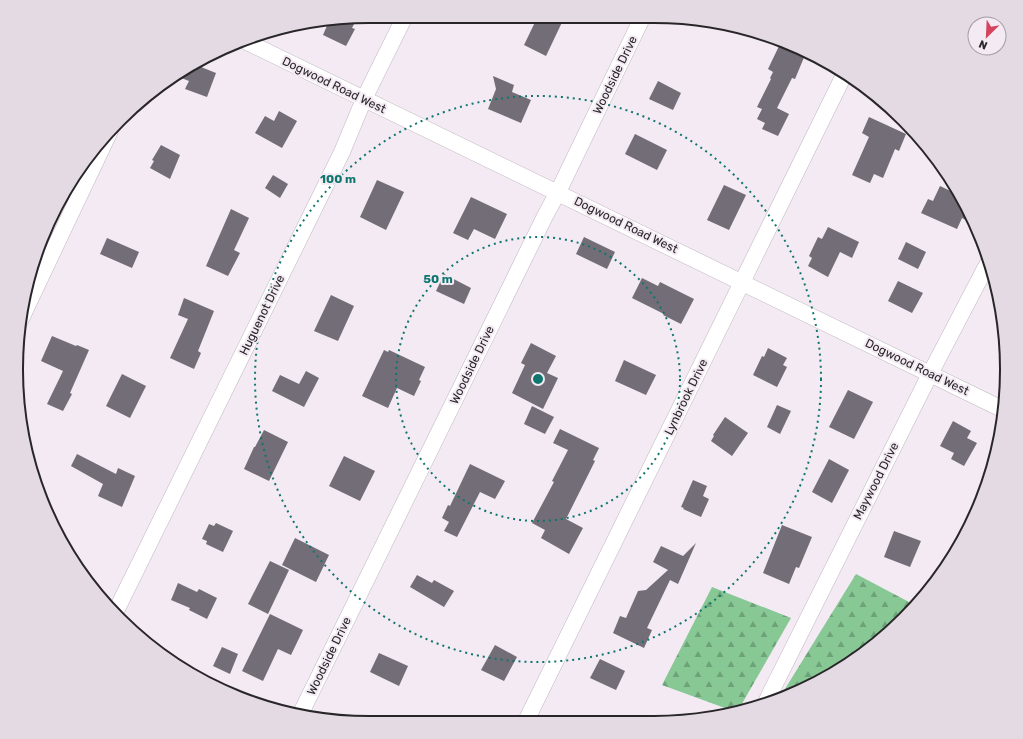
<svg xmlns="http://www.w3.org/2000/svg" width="1023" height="739" font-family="Rubik,sans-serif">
<defs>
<pattern id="forest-firs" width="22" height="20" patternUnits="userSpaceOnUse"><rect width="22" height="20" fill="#87c894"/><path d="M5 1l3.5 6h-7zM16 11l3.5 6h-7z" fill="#6ea279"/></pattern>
</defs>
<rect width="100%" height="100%" fill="#f3eaf3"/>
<!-- forest -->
<g fill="url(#forest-firs)">
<polygon points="856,574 909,602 913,608 869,650 789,696 780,697"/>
<polygon points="712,587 791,618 739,709 733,711 662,685"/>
</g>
<!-- building -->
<g fill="#726d76">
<polygon points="538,16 565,16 546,56 524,45"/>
<polygon points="357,18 352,28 355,29 346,46 323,35 329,21"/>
<polygon points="780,44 805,55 795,79 792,78 777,108 789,114 778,136 762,129 765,123 757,119 762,109 757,107 771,79 770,78 773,72 768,69"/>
<polygon points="196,65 216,73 207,97 185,89 189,81 174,75"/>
<polygon points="493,76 514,85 512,92 531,100 521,123 488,109 496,89"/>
<polygon points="658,81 681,93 673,110 649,99"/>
<polygon points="279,111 297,121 282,148 255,133 265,116 274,121"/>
<polygon points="869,117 906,134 899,151 895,149 883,178 874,174 870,183 852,175 869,137 862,133"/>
<polygon points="635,134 667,150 657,170 625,154"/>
<polygon points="161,145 180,155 170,179 150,168 154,161 152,160"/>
<polygon points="273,175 288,184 280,198 265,188"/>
<polygon points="377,180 404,192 386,230 360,217"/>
<polygon points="724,185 746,195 729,230 707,220"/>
<polygon points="940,186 959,195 970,213 975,225 962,218 957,229 921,213 928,199 933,201"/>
<polygon points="471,197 507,214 495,239 474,229 468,240 453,233"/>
<polygon points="231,209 249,218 234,250 240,253 228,276 206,266"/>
<polygon points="828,227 859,242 852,258 840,252 828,277 808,266 812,258 809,256 818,237 822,239"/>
<polygon points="584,237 615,252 607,269 576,254"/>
<polygon points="107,238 139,252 132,268 100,254"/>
<polygon points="906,242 926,252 918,269 898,259"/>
<polygon points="444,274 471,288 464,304 436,291"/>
<polygon points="642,278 658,286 660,282 694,299 681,324 663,315 664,314 632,298"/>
<polygon points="898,281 923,293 912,313 888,301"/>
<polygon points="331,295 354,306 338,341 314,331"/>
<polygon points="184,298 214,311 198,351 201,353 194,369 170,358 188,319 178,315"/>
<polygon points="52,336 76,346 77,345 89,350 70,393 72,394 63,411 47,404 63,371 41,361"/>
<polygon points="531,343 556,356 547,373 558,378 543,409 512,393 525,365 521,363"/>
<polygon points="768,348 787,358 783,365 787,367 777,387 753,375 762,356 764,357"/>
<polygon points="384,350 388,352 389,350 425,367 419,380 421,381 414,396 397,388 388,408 362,396"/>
<polygon points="624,360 656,375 646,395 615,381"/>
<polygon points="306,371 319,378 304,407 272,391 280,375 299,384"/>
<polygon points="122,374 146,386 130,418 106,406"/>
<polygon points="848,390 873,402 854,439 829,427"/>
<polygon points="777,405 791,411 780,434 767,427"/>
<polygon points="532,406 554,417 545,434 524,424"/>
<polygon points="725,417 748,433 732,456 711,441 714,436 713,435"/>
<polygon points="953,421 971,431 967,438 977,443 964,466 951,459 954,453 940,446"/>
<polygon points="560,429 599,448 593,460 595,461 566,519 583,528 569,554 541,538 545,530 532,523 554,482 552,481 568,450 553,443"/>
<polygon points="264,430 288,442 269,481 244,469 254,447 255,447"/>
<polygon points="77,454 116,474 118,468 135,476 122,507 98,496 103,484 71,466"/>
<polygon points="344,456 375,471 360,501 329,486"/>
<polygon points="829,459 849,470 832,503 812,492"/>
<polygon points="470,464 505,481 495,499 480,492 457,537 444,531 449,522 442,518 448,505 450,506"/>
<polygon points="693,480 707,486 703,496 709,499 701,517 683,509 684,508 681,507"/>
<polygon points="216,523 233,531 223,552 206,544 207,541 202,539 209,524 214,526"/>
<polygon points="782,525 812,537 799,568 796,567 789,584 763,573"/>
<polygon points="894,531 921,541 910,567 884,557"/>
<polygon points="295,538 329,555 316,582 282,565"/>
<polygon points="696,543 678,584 670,580 647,628 652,630 644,648 613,633 620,616 626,618 638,591 646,590 668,570 653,562 661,546 683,556"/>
<polygon points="270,561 289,570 268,614 248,604"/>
<polygon points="417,575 432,583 434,580 454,591 444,607 410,587"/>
<polygon points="178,583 197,592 199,589 217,598 207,619 189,610 190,608 171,600"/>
<polygon points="270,614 303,630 291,655 278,649 263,681 242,671"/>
<polygon points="495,645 517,657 504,681 481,670"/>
<polygon points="222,647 238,654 230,674 213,666"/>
<polygon points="379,653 408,666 399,686 370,672"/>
<polygon points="600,659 625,671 616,690 590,678"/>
</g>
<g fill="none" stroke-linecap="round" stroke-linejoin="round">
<!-- street casing -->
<g stroke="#c1b8c0" stroke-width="17">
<g id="street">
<polyline points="247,42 1004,410"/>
<polyline points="19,323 110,131"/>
<polyline points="115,613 342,152 364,99 405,16"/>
<polyline points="766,702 930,374 989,261"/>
<polyline points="300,715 545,216 558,192 643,16"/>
<polyline points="526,721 845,73"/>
</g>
</g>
<!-- street -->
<use href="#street" stroke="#fff" stroke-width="16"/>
</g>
<!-- distance rings -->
<g fill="none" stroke="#0f766e" stroke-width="2" stroke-dasharray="2 4">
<circle cx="538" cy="379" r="142"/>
<circle cx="538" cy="379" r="283"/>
</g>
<g text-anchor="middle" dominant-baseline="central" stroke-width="4" stroke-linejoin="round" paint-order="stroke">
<!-- street labels -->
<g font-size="12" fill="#292629" stroke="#f3eaf3">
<text transform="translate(615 75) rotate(-64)">Woodside Drive</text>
<text transform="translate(334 85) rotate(26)">Dogwood Road West</text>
<text transform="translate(626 225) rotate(26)">Dogwood Road West</text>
<text transform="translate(262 315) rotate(-64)">Huguenot Drive</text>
<text transform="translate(472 365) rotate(-64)">Woodside Drive</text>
<text transform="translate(917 367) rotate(26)">Dogwood Road West</text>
<text transform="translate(686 397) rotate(-64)">Lynbrook Drive</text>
<text transform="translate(876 481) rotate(-63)">Maywood Drive</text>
<text transform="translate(329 656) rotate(-64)">Woodside Drive</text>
</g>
</g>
<!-- crop -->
<path d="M0 0H1023V739H0ZM369 23H654A346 346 0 0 1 1000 369V370A346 346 0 0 1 654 716H369A346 346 0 0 1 23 370V369A346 346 0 0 1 369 23Z" fill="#e3dae3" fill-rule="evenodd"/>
<path fill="none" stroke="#292629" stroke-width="2" d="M369 23H654A346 346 0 0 1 1000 369V370A346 346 0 0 1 654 716H369A346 346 0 0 1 23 370V369A346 346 0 0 1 369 23Z"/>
<circle cx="538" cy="379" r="6" fill="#0f766e" stroke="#f3eaf3" stroke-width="2"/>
<g font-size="12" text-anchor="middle" font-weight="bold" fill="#0f766e" stroke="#f3eaf3" stroke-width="4" stroke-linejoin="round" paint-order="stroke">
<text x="338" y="183">100 m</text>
<text x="438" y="283">50 m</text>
</g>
<!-- north arrow -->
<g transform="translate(987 36) rotate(204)"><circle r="19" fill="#f3eaf3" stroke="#a29ca2"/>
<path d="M0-3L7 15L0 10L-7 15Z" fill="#d4445f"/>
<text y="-6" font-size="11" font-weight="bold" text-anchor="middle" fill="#292629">N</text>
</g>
</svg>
